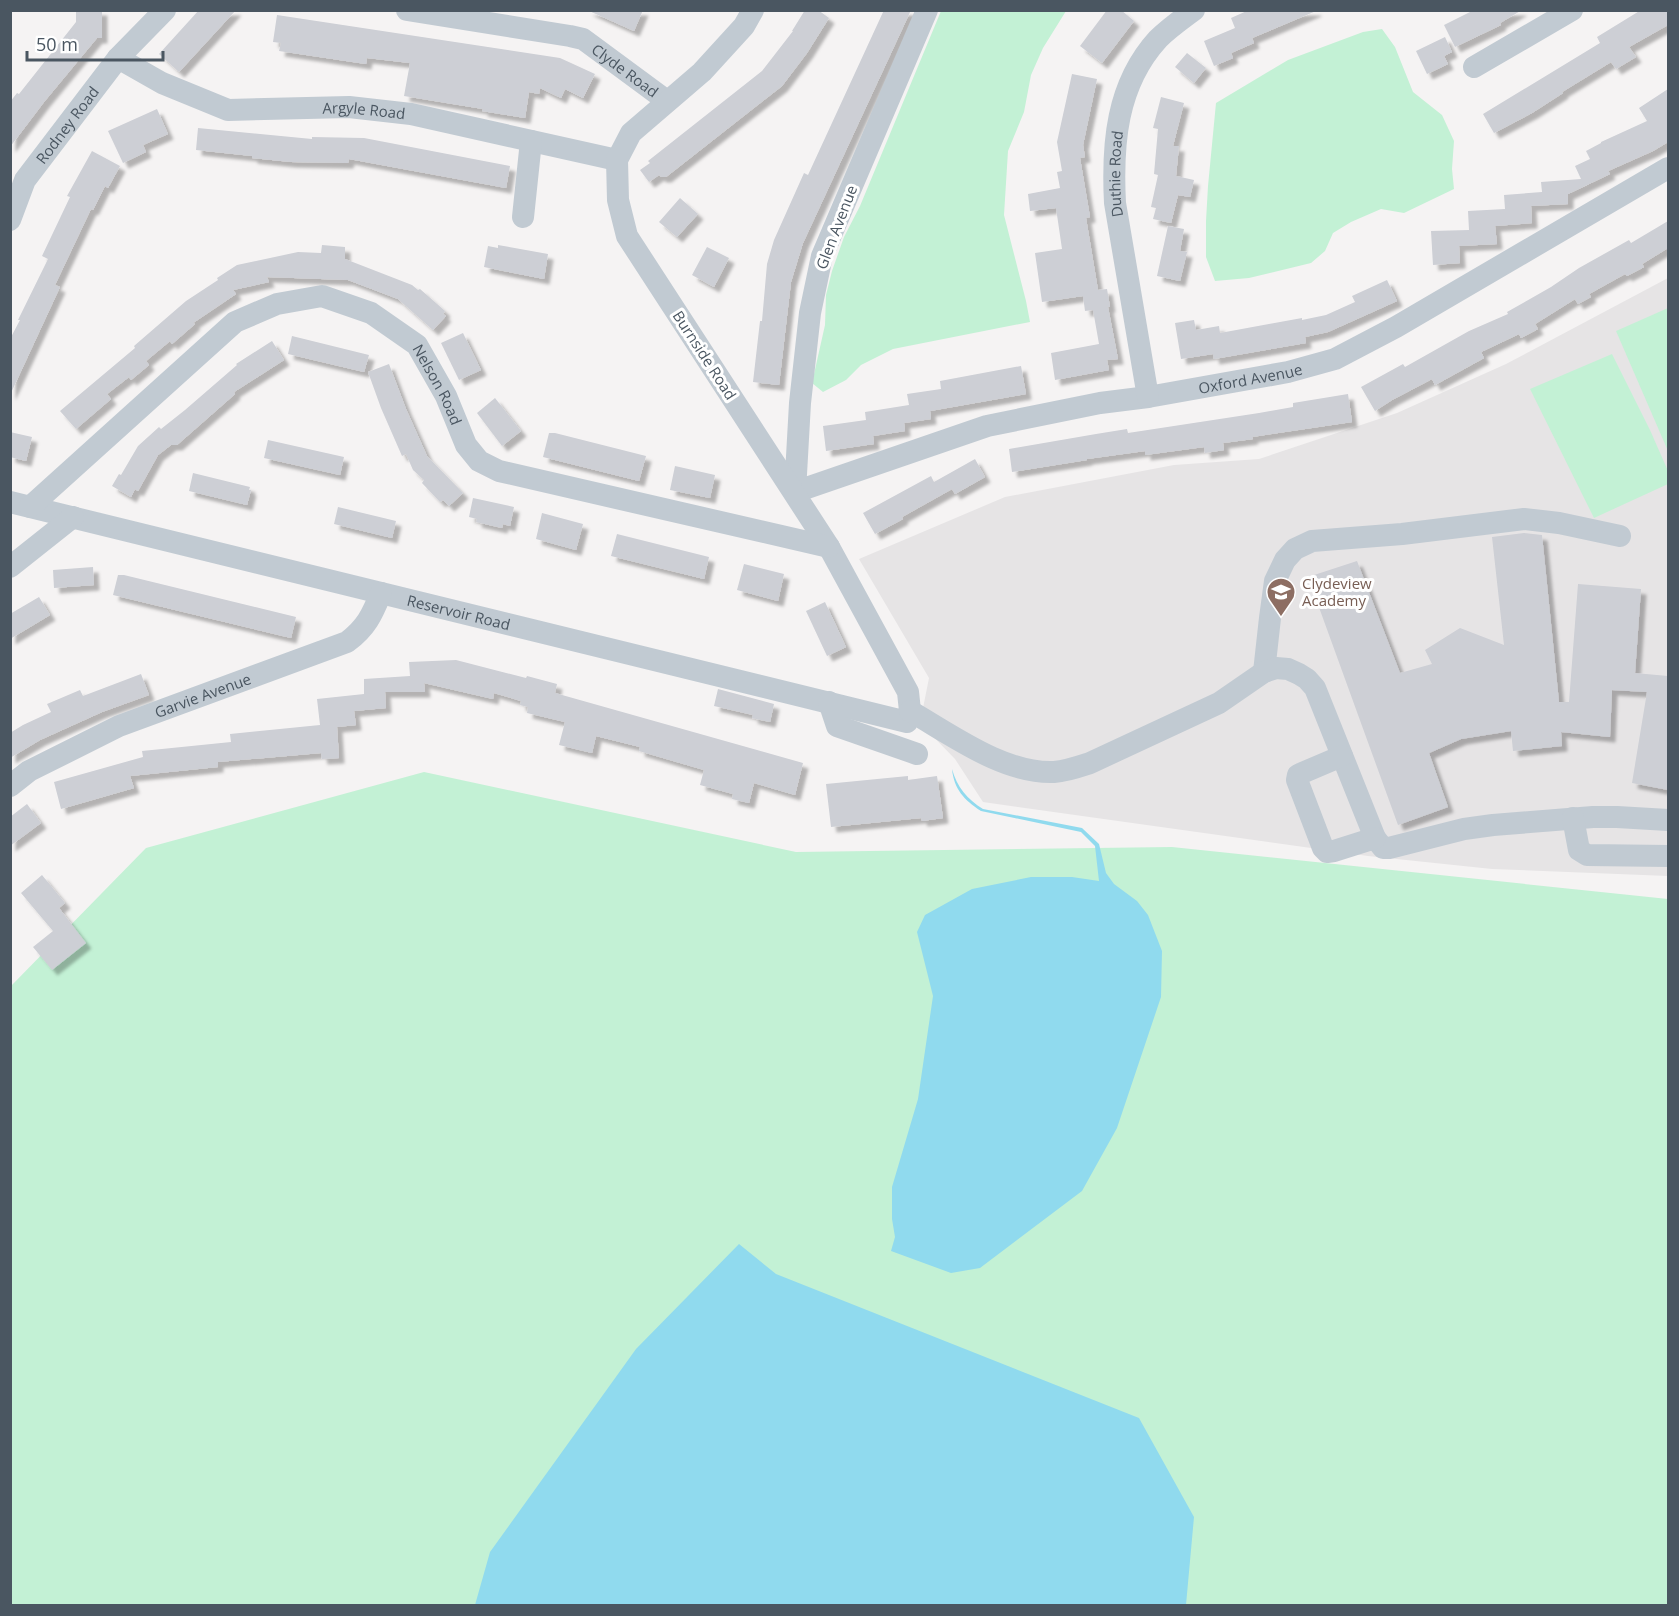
<svg xmlns="http://www.w3.org/2000/svg" width="1679" height="1616" font-family="'Open Sans',sans-serif">
<defs>
<filter id="shadow"><feDropShadow dx="5.5" dy="5.5" stdDeviation="1.5" flood-color="#0004"/></filter>
</defs>
<rect width="100%" height="100%" fill="#f5f3f3"/>
<!-- education -->
<polygon fill="#e6e4e5" points="1668,278 1668,876 1492,869 1368,856 983,802 955,759 920,723 929,678 859,559 1005,497 1174,465 1259,459 1397,413 1506,364"/>
<!-- green -->
<g fill="#c3f1d5">
<polygon points="941,11 1066,11 1043,48 1031,75 1024,112 1008,151 1004,215 1026,301 1030,322 893,349 861,365 846,380 823,392 812,383 825,325 826,295 832,271 844,237 860,206"/>
<polygon points="1382,29 1395,47 1413,92 1442,115 1454,141 1452,169 1454,189 1404,213 1381,209 1351,222 1333,233 1325,251 1311,263 1249,278 1215,281 1206,257 1206,221 1208,186 1216,103 1288,60 1363,32"/>
<polygon points="1668,308 1668,451 1616,331"/>
<polygon points="1612,354 1650,430 1668,471 1668,484 1594,518 1530,389"/>
<polygon points="424,772 796,852 1172,847 1668,899 1668,1605 11,1606 11,986 146,848"/>
</g>
<!-- water -->
<g fill="#90daee">
<path d="M 952,769 C 957,787 967,799 983,809 L 1082,828 L 1099,844 L 1106,873 L 1114,884 L 1137,901 L 1148,915 L 1162,951 L 1161,997 L 1117,1128 L 1082,1191 L 980,1268 L 951,1273 L 891,1251 L 895,1237 L 892,1219 L 892,1187 L 918,1099 L 933,996 L 917,932 L 925,915 L 972,889 L 1031,877 L 1072,877 L 1099,881 L 1095,846 L 1081,832 L 981,811 C 964,800 954,789 952,769 Z"/>
<polygon points="739,1244 776,1274 1139,1418 1194,1517 1186,1605 475,1605 490,1552 636,1349"/>
</g>
<!-- building -->
<g fill="#cdcfd5" filter="url(#shadow)">
<polygon points="76,10 102,10 102,38 97,38 44,102 10,147 10,102 17,93 19,94 76,22"/>
<polygon points="199,10 236,10 179,72 159,54"/>
<polygon points="587,10 643,10 634,31"/>
<polygon points="805,10 818,10 829,18 807,53 782,86 666,177 661,177 659,175 649,182 640,170 650,163 648,161 762,71 793,31 792,31"/>
<polygon points="884,10 911,10 803,243 791,282 779,385 753,382 760,321 762,321 767,264 774,240 804,173 808,175"/>
<polygon points="1107,10 1121,10 1134,21 1102,63 1080,46"/>
<polygon points="1249,10 1316,10 1316,11 1252,38 1254,43 1231,53 1233,58 1214,66 1204,41 1235,28 1231,18"/>
<polygon points="1474,10 1522,10 1500,23 1501,25 1455,47 1444,25"/>
<polygon points="1641,10 1668,10 1668,25 1629,47 1636,57 1616,69 1611,62 1562,92 1563,93 1532,113 1494,133 1483,114 1600,43 1597,37"/>
<polygon points="277,15 560,58 595,74 583,98 565,89 561,98 540,88 539,94 529,92 525,118 482,111 483,109 404,96 410,63 367,58 366,64 279,51 281,43 273,42"/>
<polygon points="1445,37 1452,52 1444,56 1448,64 1427,74 1416,51"/>
<polygon points="1187,53 1206,68 1194,83 1175,67"/>
<polygon points="1072,74 1097,79 1083,145 1085,157 1080,158 1090,217 1086,218 1098,290 1107,289 1110,307 1108,307 1118,359 1107,360 1109,370 1055,380 1051,353 1099,344 1093,310 1085,311 1083,296 1042,302 1035,253 1062,249 1056,208 1030,211 1028,194 1060,188 1057,172 1062,171 1057,142"/>
<polygon points="1668,89 1668,142 1653,151 1608,171 1610,174 1568,194 1568,204 1531,206 1532,223 1495,226 1497,244 1459,246 1460,263 1433,265 1431,231 1469,230 1468,211 1505,209 1504,195 1542,192 1541,182 1581,179 1575,166 1590,159 1586,151 1601,143 1601,142 1647,121 1639,108"/>
<polygon points="1161,97 1184,103 1173,146 1179,146 1176,176 1194,180 1190,197 1178,195 1171,223 1153,219 1156,208 1151,207 1158,175 1154,174 1158,129 1153,128"/>
<polygon points="157,109 168,134 143,145 146,152 123,163 108,131"/>
<polygon points="198,128 312,139 312,137 364,138 510,166 506,188 349,159 348,163 291,162 252,158 252,156 196,150"/>
<polygon points="92,151 120,166 108,188 105,186 93,210 91,209 55,285 60,287 10,395 10,339 20,320 18,320 48,259 42,256 70,197 67,196"/>
<polygon points="680,198 698,214 677,237 659,222"/>
<polygon points="1668,221 1668,248 1642,264 1644,267 1627,276 1625,274 1589,294 1591,297 1578,304 1575,299 1535,324 1538,329 1521,338 1519,334 1481,352 1484,358 1435,385 1432,379 1392,400 1375,411 1361,387 1403,364 1405,367 1469,331 1508,314 1507,312 1551,287 1579,268 1629,240 1631,243"/>
<polygon points="1168,226 1184,229 1180,251 1187,252 1180,281 1157,276"/>
<polygon points="322,245 345,247 345,259 412,285 418,290 420,289 445,311 443,314 446,316 433,330 398,299 348,280 267,277 269,282 233,290 236,294 193,323 195,324 172,344 170,341 146,361 149,365 131,380 129,377 107,394 111,399 76,429 60,411 135,348 134,346 186,301 218,280 217,278 237,265 298,252 321,253"/>
<polygon points="498,245 548,254 544,279 484,267 488,246 498,248"/>
<polygon points="707,247 729,258 714,287 692,275"/>
<polygon points="1387,280 1397,301 1328,332 1305,337 1306,343 1214,359 1213,354 1181,359 1175,323 1194,320 1196,330 1219,326 1220,333 1302,318 1302,320 1326,315 1355,302 1352,296"/>
<polygon points="463,333 481,370 459,380 441,343"/>
<polygon points="292,336 369,355 364,372 288,354"/>
<polygon points="272,341 284,360 234,392 235,394 177,445 171,445 158,455 138,491 135,489 131,497 112,486 119,474 121,475 138,446 159,427 161,429 185,410 237,365 236,364"/>
<polygon points="389,364 406,409 427,456 463,493 449,506 443,500 440,502 422,483 424,480 413,470 406,454 402,456 381,408 368,372"/>
<polygon points="1021,366 1026,394 930,411 931,419 904,423 905,431 873,436 874,444 826,451 823,426 866,420 865,412 909,405 907,394 941,389 940,381"/>
<polygon points="1348,394 1352,422 1252,437 1253,439 1223,443 1224,450 1205,453 1204,447 1145,455 1145,451 1087,459 1087,460 1012,472 1009,449 1096,434 1127,429 1128,433 1259,413 1293,407 1293,403"/>
<polygon points="495,398 521,431 502,446 477,413"/>
<polygon points="10,432 32,437 26,461 10,457"/>
<polygon points="549,433 555,433 646,456 639,481 543,457"/>
<polygon points="268,440 344,457 340,475 264,458"/>
<polygon points="975,459 985,477 955,494 952,489 902,517 903,519 875,534 863,513 931,476 934,482"/>
<polygon points="675,466 715,475 710,498 670,490"/>
<polygon points="193,473 250,487 249,490 251,490 247,505 189,491"/>
<polygon points="473,498 514,507 510,526 503,524 502,528 476,522 477,519 469,517"/>
<polygon points="338,507 396,521 392,538 334,524"/>
<polygon points="542,513 583,524 576,550 536,539"/>
<polygon points="1524,533 1542,535 1559,702 1569,702 1578,584 1641,589 1635,673 1668,676 1668,790 1632,783 1647,692 1612,690 1610,737 1561,732 1562,746 1513,751 1511,731 1461,739 1429,753 1448,807 1398,825 1308,577 1357,561 1400,673 1432,664 1425,650 1460,628 1504,645 1492,537"/>
<polygon points="617,534 709,557 704,579 611,556"/>
<polygon points="744,564 784,574 778,601 737,590"/>
<polygon points="93,567 94,585 54,588 53,570"/>
<polygon points="118,575 124,575 296,617 291,638 113,595"/>
<polygon points="39,597 50,615 10,639 10,614"/>
<polygon points="825,602 846,647 827,656 806,611"/>
<polygon points="456,660 526,678 527,676 557,684 555,693 803,763 795,795 754,783 749,803 732,799 733,794 700,785 704,770 639,751 640,747 596,736 592,753 559,745 565,722 527,713 528,707 520,705 521,701 494,693 493,699 424,683 425,692 385,692 386,708 354,711 356,725 337,727 339,758 322,759 321,753 218,762 218,767 130,776 134,788 61,809 54,782 143,757 142,751 231,742 230,734 320,725 317,699 364,694 364,679 410,676 409,662"/>
<polygon points="141,674 149,695 102,712 40,740 10,758 10,733 23,725 51,712 47,704 80,690 83,696"/>
<polygon points="718,689 774,704 770,722 752,718 753,715 714,706"/>
<polygon points="908,776 908,780 937,776 943,818 922,821 921,818 831,827 826,784"/>
<polygon points="27,804 41,823 10,846 10,817"/>
<polygon points="42,875 65,903 59,908 86,943 52,970 33,947 53,931 21,893"/>
</g>
<g fill="none" stroke-linecap="round" stroke-linejoin="round">
<!-- minor -->
<g stroke="#c1cad2" stroke-width="22">
<path id="s1" d="M 407,10 L 570,36 L 583,39 L 667,101"/>
<path id="s2" d="M 927,10 L 822,256 L 810,313 L 800,403 L 795,492 L 987,426 L 1100,403 L 1148,397 L 1288,372 L 1335,359 L 1396,327 L 1668,168"/>
<path id="s3" d="M 118,58 L 162,83 L 228,110 L 349,107 L 411,114 L 617,160"/>
<polyline points="1474,67 1572,10"/>
<polyline points="523,217 531,141"/>
<path id="s4" d="M 10,220 L 25,180 L 118,58 L 165,10"/>
<path id="s5" d="M 1148,397 L 1115,203 C 1112,145 1116,85 1158,39 C 1169,28 1182,19 1194,10"/>
<path id="s6" d="M 10,502 L 907,722 L 910,711 L 908,692 L 829,547 L 627,236 L 618,200 L 617,160 L 631,133 L 702,72 L 744,26 L 753,10"/>
<path id="s7" d="M 30,507 L 235,322 L 277,304 L 322,296 L 371,313 L 417,345 L 446,396 L 466,445 L 479,461 L 499,471 L 829,547"/>
<polyline points="10,567 73,517"/>
<polyline points="1264,672 1270,618 1275,581 1285,560 1295,549 1312,541 1402,534 1524,519 1559,523 1620,536"/>
<polyline points="829,702 837,726 917,754"/>
<path d="M 910,711 C 952,735 1004,774 1054,772 C 1067,771 1078,767 1090,763 L 1219,703 L 1264,672 L 1276,668 L 1288,669 L 1299,674 L 1307,679 L 1315,688 L 1375,838 L 1383,848 L 1389,848 L 1464,829 L 1493,825 L 1593,817 L 1617,817 L 1668,820"/>
<polyline points="1342,756 1302,773 1298,775 1297,780 1323,848 1327,852 1334,851 1375,838"/>
<path id="s8" d="M 10,786 L 29,771 L 119,726 L 347,642 C 366,628 372,615 381,593"/>
<polyline points="1573,818 1579,850 1587,855 1668,856"/>
</g>
</g>
<!-- icons -->
<defs>
<g id="school-pin" transform="scale(1.5)"><path d="M0 17L-7.5 6A9.5 9.5 0 1 1 7.5 6Z" fill="#8d6e63" stroke="#fff"/><path d="M0-5L7-2L0 1L-7-2ZM-4 1L0 2.5L4 1V4Q0 6-4 4Z" fill="#fff"/></g>
</defs>
<g fill-rule="evenodd">
<use href="#school-pin" x="1281" y="592"/>
</g>
<g text-anchor="middle" dominant-baseline="central" stroke-width="6" stroke-linejoin="round" paint-order="stroke">
<!-- street labels -->
<g font-size="15" fill="#4a5661" stroke="#fff">
<text stroke="none"><textPath href="#s1" startOffset="231">Clyde Road</textPath></text>
<text stroke="none"><textPath href="#s3" startOffset="258">Argyle Road</textPath></text>
<text stroke="none"><textPath href="#s4" startOffset="112">Rodney Road</textPath></text>
<text stroke="none"><textPath href="#s5" startOffset="226">Duthie Road</textPath></text>
<text transform="translate(836 227) rotate(-69)">Glen Avenue</text>
<text transform="translate(705 355) rotate(57)">Burnside Road</text>
<text stroke="none"><textPath href="#s2" startOffset="976">Oxford Avenue</textPath></text>
<text stroke="none"><textPath href="#s7" startOffset="520">Nelson Road</textPath></text>
<text stroke="none"><textPath href="#s6" startOffset="462">Reservoir Road</textPath></text>
<text stroke="none"><textPath href="#s8" startOffset="214">Garvie Avenue</textPath></text>
</g>
<!-- education labels -->
<g font-size="15" fill="#785e54" stroke="#fff" text-anchor="start">
<text x="1302" y="583">Clydeview<tspan x="1302" dy="17">Academy</tspan></text>
</g>
</g>
<!-- border -->
<rect width="1679" height="1616" fill="none" stroke="#4a5661" stroke-width="24"/>
<!-- scale -->
<path d="M27 51v9h136v-9" fill="none" stroke="#4a5661" stroke-width="3"/>
<text x="36" y="51" font-size="18" fill="#4a5661" stroke="#ffffff" stroke-width="4.5" paint-order="stroke">50 m</text>
</svg>
